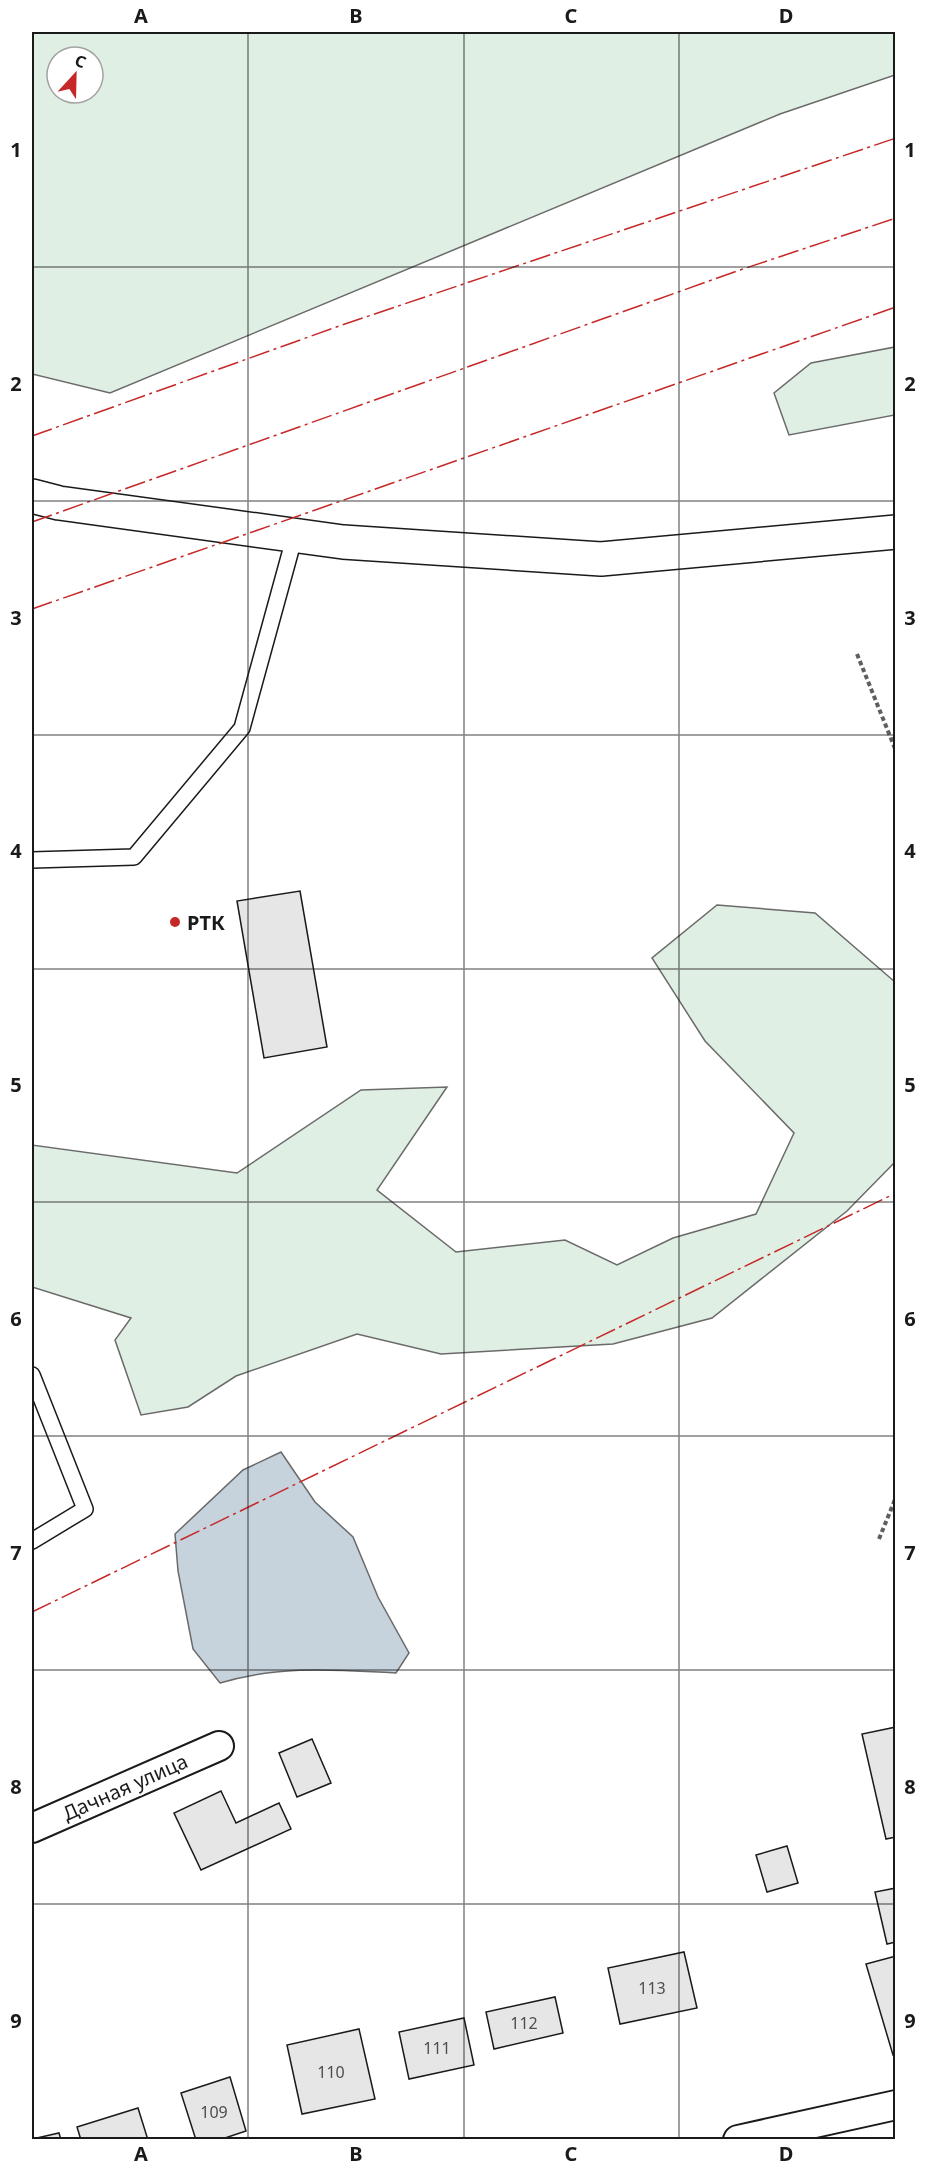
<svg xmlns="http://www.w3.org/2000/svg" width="927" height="2171" font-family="'Noto Sans',sans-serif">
<rect width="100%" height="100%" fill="#fff"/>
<!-- green -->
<g fill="#e0efe3" stroke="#6a6a6a" stroke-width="1.5" fill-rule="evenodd">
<path d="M 32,32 L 895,32 L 895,75 L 780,114 L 110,393 L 32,374 ZM 57,57 L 93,57 L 93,93 L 57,93 Z"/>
<polygon points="895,347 895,415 789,435 774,393 811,363"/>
<polygon points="717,905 815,913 895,982 896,1161 847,1211 712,1318 613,1344 441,1354 357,1334 236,1376 188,1407 141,1415 115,1340 131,1318 32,1287 32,1145 237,1173 361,1090 447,1087 377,1190 456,1252 565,1240 617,1265 673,1238 756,1214 794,1133 705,1041 652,958"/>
</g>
<!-- water -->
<path fill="#c6d2dc" stroke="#6a6a6a" stroke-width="1.5" d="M 281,1452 L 315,1502 L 353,1537 L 378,1597 L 409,1653 L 396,1673 C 334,1670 280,1665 220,1683 L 193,1649 L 178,1571 L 175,1534 L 243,1470 Z"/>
<!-- building -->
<g fill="#e6e6e6" stroke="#1a1a1a" stroke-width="1.5">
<polygon points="300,891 327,1047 264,1058 237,901"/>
<polygon points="896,1727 896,1837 886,1839 862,1734"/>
<polygon points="312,1739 331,1783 297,1797 279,1753"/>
<polygon points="221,1791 236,1823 279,1803 291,1829 201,1870 174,1813"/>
<polygon points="787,1846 798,1883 767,1892 756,1855"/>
<polygon points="896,1888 896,1942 887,1944 875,1892"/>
<polygon points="684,1952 697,2008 620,2024 608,1968"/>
<polygon points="896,1956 896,2054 893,2055 866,1964"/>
<polygon points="555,1997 563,2033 494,2049 486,2012"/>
<polygon points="464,2018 474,2065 409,2079 399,2032"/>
<polygon points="359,2029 375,2099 302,2114 287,2045"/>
<polygon points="230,2077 246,2131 219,2140 196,2140 181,2093"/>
<polygon points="138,2108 148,2140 81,2140 77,2127"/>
<polygon points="59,2133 61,2140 32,2140 32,2139"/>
</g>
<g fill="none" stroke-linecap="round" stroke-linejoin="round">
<!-- lane casing -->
<g stroke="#1a1a1a" stroke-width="18">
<g id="lane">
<polyline points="32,860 134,857 242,728 295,535"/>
<polyline points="32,1375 85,1509 32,1541"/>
</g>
</g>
<!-- street casing -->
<g stroke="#1a1a1a" stroke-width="32">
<g id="street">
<polyline points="32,1828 219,1746"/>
<polyline points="738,2140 896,2105"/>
</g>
</g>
<!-- highway casing -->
<g stroke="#1a1a1a" stroke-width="36">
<polyline id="highway" points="32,496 59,503 343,542 601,559 896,532"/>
</g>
<!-- path -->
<g stroke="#5f5f5f" stroke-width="4" stroke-dasharray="4.5 3" stroke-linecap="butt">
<polyline points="857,654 896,751"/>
<polyline points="879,1539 896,1497"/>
</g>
<!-- lane -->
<use href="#lane" stroke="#fff" stroke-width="15"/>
<!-- street -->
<use href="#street" stroke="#fff" stroke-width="28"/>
<!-- highway -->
<use href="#highway" stroke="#fff" stroke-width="33"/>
<!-- power -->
<g stroke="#c62828" stroke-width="1.5" stroke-dasharray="21 4.5 3 4.5" stroke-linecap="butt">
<polyline points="32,436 342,325 896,138"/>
<polyline points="32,522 740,270 896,218"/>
<polyline points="32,609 896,307"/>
<polyline points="32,1612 896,1193"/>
</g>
</g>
<!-- grid -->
<path fill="none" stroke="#1a1a1a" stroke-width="1.5" stroke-opacity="0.55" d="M 248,32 L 248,2140M 464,32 L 464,2140M 679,32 L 679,2140M 32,267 L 896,267M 32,501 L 896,501M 32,735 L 896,735M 32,969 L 896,969M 32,1202 L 896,1202M 32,1436 L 896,1436M 32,1670 L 896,1670M 32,1904 L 896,1904"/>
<!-- markers -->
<circle fill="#c62828" stroke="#fff" stroke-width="2" cx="175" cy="922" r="6"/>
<g text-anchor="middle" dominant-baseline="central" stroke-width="4.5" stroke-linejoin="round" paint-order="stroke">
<!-- number labels -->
<g font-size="16" fill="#4d4d4d">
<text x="652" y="1988">113</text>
<text x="524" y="2023">112</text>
<text x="437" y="2048">111</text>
<text x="331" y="2072">110</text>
<text x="214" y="2112">109</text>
</g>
<!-- poi labels -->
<g font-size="20" font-weight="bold" fill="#1a1a1a" stroke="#fff" text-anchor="start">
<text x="187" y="922">РТК</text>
</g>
<!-- street labels -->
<g font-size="20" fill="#1a1a1a" stroke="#fff">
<text transform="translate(125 1787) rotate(-24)">Дачная улица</text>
</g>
</g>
<!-- border -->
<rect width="927" height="2171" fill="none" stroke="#ffffff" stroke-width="66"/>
<!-- north arrow -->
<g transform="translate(75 75) rotate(22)"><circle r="28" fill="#ffffff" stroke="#a3a3a3" stroke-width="1.5"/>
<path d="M0-4.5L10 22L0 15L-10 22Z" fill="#c62828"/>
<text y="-9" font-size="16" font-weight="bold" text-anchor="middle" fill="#1a1a1a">С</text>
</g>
<rect x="33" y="33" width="861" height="2105" fill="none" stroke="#1a1a1a" stroke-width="2"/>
<g font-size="20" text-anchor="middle" font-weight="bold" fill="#1a1a1a">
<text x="141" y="23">A</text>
<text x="356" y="23">B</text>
<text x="571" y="23">C</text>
<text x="786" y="23">D</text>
<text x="16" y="157">1</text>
<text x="910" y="157">1</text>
<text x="16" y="391">2</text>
<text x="910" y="391">2</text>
<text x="16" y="625">3</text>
<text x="910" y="625">3</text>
<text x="16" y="858">4</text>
<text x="910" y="858">4</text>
<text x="16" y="1092">5</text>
<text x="910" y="1092">5</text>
<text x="16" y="1326">6</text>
<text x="910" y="1326">6</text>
<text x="16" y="1560">7</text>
<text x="910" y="1560">7</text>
<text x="16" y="1794">8</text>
<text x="910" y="1794">8</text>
<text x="16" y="2028">9</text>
<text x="910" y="2028">9</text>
<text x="141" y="2161">A</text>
<text x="356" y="2161">B</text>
<text x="571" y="2161">C</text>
<text x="786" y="2161">D</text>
</g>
</svg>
